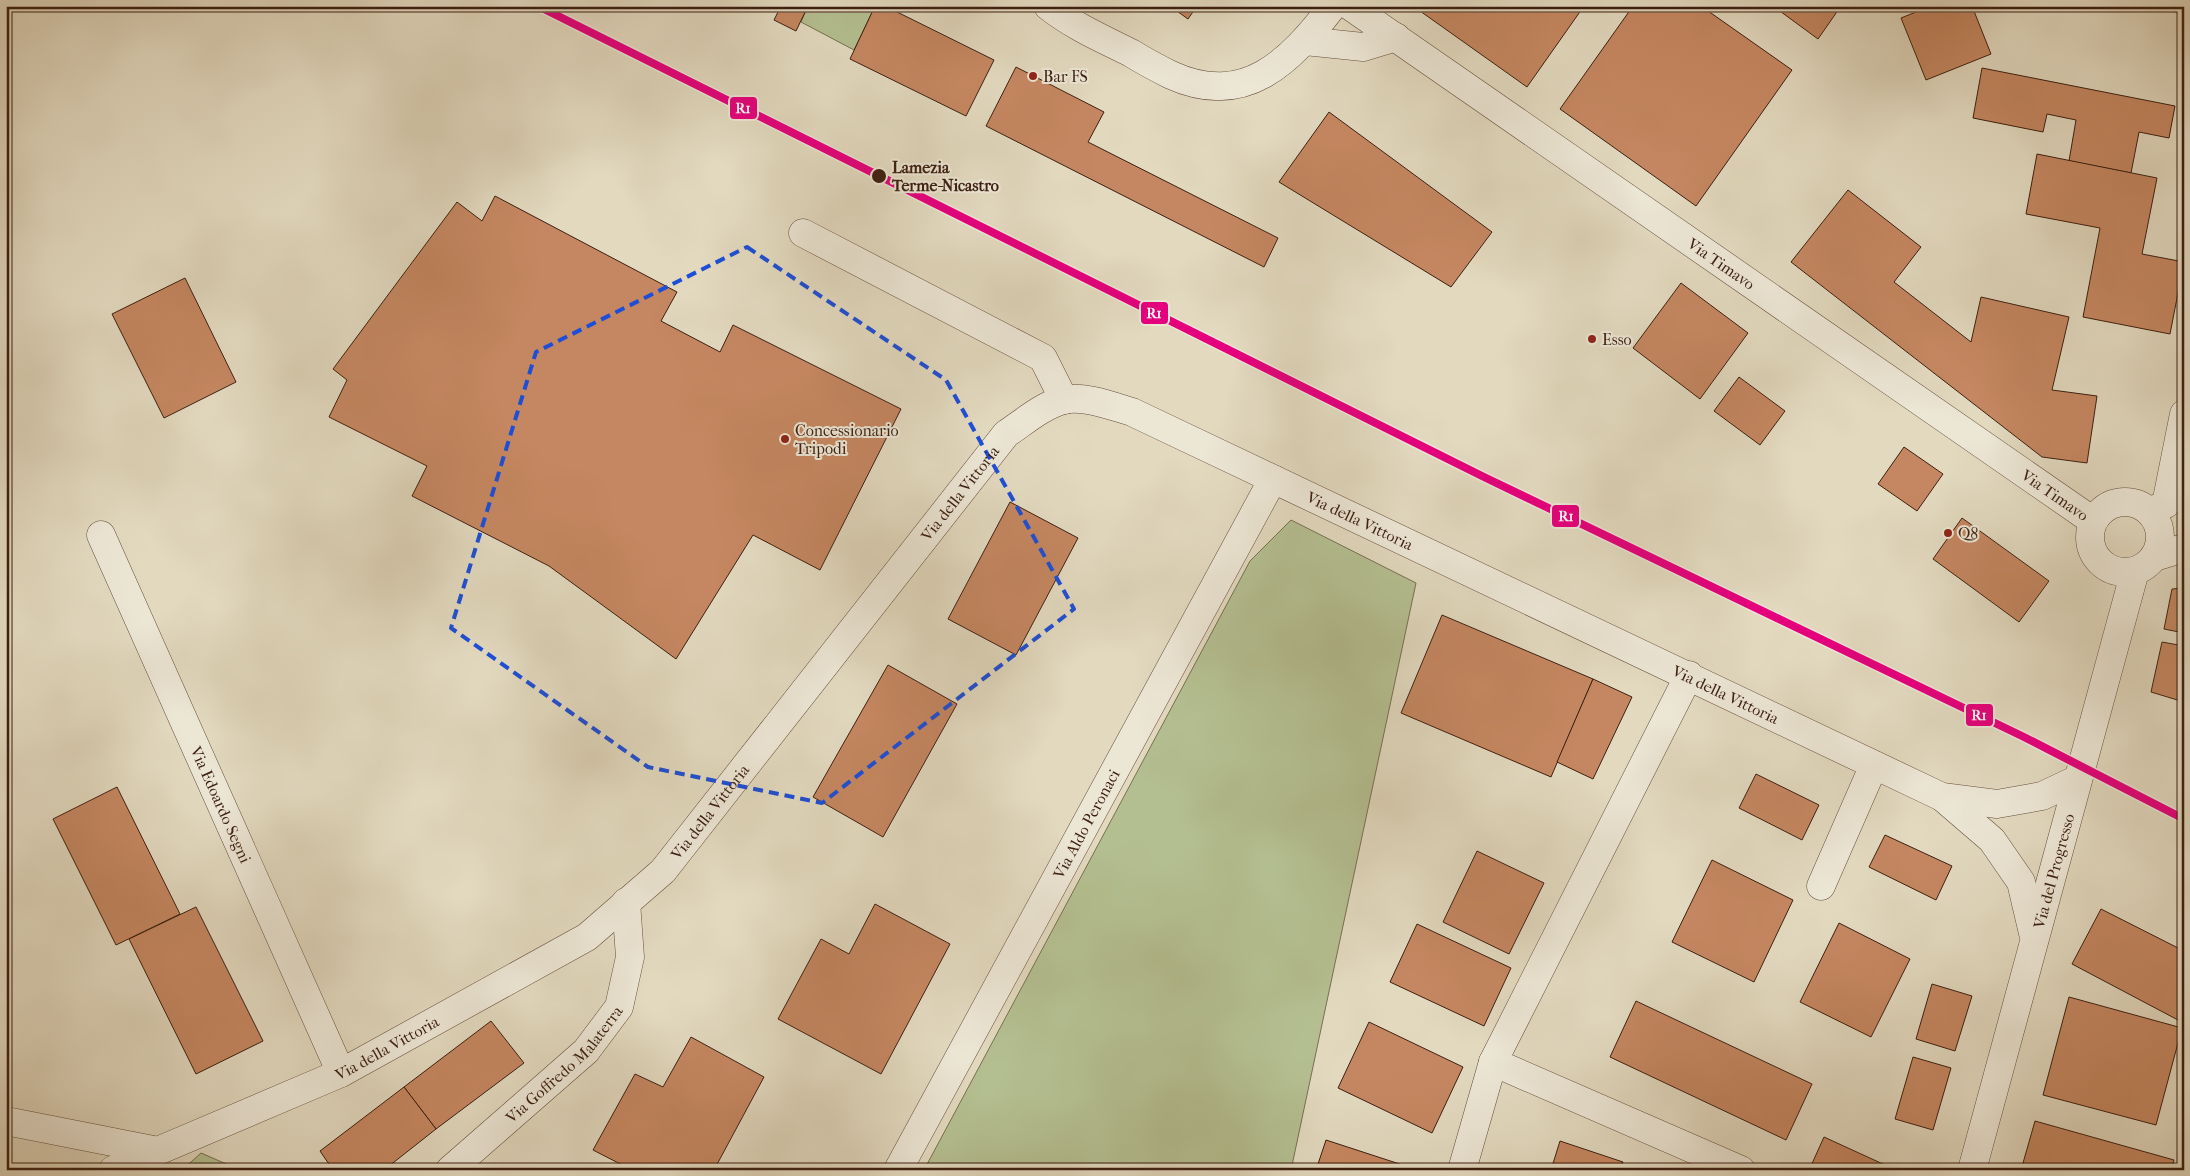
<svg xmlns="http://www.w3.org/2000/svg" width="2190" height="1176" font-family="'IM FELL French Canon',serif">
<rect width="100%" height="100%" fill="#e2d9bf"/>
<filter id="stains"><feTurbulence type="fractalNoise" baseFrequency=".004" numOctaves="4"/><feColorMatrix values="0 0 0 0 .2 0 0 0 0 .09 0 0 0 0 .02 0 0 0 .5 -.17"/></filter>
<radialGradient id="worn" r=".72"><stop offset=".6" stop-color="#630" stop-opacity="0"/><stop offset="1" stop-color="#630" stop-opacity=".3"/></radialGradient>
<!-- green -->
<g fill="#b4bf91" stroke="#786f50">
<polygon points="808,6 875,6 854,50 801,22"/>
<polygon points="1291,520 1416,583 1291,1170 924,1170 1250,561"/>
<polygon points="201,1153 240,1170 182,1170"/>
</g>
<!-- building -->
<g fill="#c58761" stroke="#3c1f10">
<polygon points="781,6 808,6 796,31 774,20"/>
<polygon points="875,6 885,6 994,60 966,116 850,59"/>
<polygon points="1170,6 1197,6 1188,19"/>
<polygon points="1413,6 1584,6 1527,87"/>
<polygon points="1633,6 1701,6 1792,70 1696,206 1560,109"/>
<polygon points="1773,6 1841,6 1818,39"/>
<polygon points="1931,6 1972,6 1991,54 1926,80 1901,18"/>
<polygon points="2124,6 2184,6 2184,13"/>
<polygon points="1016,67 1104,112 1088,142 1278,238 1264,267 986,126"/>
<polygon points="1982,68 2175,106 2169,138 2139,132 2131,173 2069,161 2076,120 2047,114 2043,132 1973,118"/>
<polygon points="1329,112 1492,232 1451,287 1279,182"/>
<polygon points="2037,154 2157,178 2142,254 2184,262 2170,334 2083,317 2100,228 2026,214"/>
<polygon points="1848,190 1921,247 1894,282 1971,342 1981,297 2069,317 2052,390 2097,396 2087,463 2042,457 1791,262"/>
<polygon points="495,196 677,292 661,321 720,352 733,325 901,409 820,570 753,535 676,659 549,566 412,496 427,466 329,417 347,380 333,369 457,202 482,221"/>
<polygon points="185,278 236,382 164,418 112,314"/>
<polygon points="1681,283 1748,333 1700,399 1633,348"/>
<polygon points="1739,377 1785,411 1760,445 1714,411"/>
<polygon points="1904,447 1943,474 1917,511 1878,484"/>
<polygon points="1010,502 1078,538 1016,655 948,619"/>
<polygon points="1962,518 2049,581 2019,622 1933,559"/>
<polygon points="2184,588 2184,633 2164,629 2172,589"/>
<polygon points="1442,615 1593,679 1551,777 1401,713"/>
<polygon points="2162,642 2184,646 2184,702 2151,692"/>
<polygon points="888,665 957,704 883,837 813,797"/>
<polygon points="1593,679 1632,697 1593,779 1557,762"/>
<polygon points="1756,774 1819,805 1802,840 1739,808"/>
<polygon points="117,787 180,914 116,945 53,819"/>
<polygon points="1885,835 1952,866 1936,900 1869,867"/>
<polygon points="1477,851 1544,883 1509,954 1443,922"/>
<polygon points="1712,860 1793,900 1754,982 1672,942"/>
<polygon points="875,904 950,944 881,1074 778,1019 821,939 849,954"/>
<polygon points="196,907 263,1041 196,1074 129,939"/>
<polygon points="2101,909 2184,951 2184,1008 2178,1020 2072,964"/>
<polygon points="1839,923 1910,959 1871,1037 1800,1002"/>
<polygon points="1417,924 1511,968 1484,1026 1390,982"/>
<polygon points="1932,984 1972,996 1955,1051 1916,1039"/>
<polygon points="2069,997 2182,1028 2156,1125 2043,1095"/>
<polygon points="1636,1001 1812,1084 1786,1140 1610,1057"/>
<polygon points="491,1021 524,1063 436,1129 404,1087"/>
<polygon points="1369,1022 1463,1067 1432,1133 1338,1088"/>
<polygon points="691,1037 764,1077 714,1170 632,1170 593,1150 635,1074 663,1087"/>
<polygon points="1913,1057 1951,1068 1933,1130 1895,1119"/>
<polygon points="404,1087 436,1129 384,1170 333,1170 320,1151"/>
<polygon points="2035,1121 2174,1160 2171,1170 2021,1170"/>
<polygon points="1824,1137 1896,1170 1813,1170 1810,1168"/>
<polygon points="1326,1140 1418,1170 1316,1170"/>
<polygon points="1560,1141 1623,1162 1620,1170 1551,1170"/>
</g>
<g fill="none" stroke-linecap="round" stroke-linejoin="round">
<!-- minor casing -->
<g stroke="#664e3c" stroke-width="29">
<g id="minor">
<path d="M 1048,6 C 1073,26 1103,39 1131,53 C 1144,61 1157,68 1171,75 C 1246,109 1290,61 1333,6"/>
<path id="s1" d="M 1350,6 L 2093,521"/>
<polyline points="1305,41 1363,47 1396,37"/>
<polyline points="803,233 1043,358 1064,400"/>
<circle cx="2125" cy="537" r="35"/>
<polyline points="2150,512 2166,504 2184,414"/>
<path id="s2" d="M 101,535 L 341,1073"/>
<polyline points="2154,557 2184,548"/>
<polyline points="1689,675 1493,1062 1741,1170"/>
<polyline points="1942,797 1992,840 2021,882 2033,933"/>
<polyline points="1821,886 1874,765"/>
<polyline points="6,1121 158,1151"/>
<path id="s3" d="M 113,1170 L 341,1073 L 587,937 L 663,871 L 1006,434 C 1024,422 1042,406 1063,400 C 1084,395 1112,406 1132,412 L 1942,797 L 1997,804 L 2042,796 L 2078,779"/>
<path id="s4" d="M 450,1170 L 586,1051 L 619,1007 L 630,957 L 626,902"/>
<path id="s5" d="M 898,1170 L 1273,479"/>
<polyline points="1462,1170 1493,1062"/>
<path id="s6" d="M 1972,1170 L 2135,571"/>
</g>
</g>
<!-- minor -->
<use href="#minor" stroke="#ece6d5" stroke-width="28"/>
<!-- rail-1 casing -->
<g stroke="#ece6d5" stroke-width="11">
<polyline id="rail-1" points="538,6 1484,477 2024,737 2184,819"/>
</g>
<!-- rail-1 -->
<use href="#rail-1" stroke="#e5007d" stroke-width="8"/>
</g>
<!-- marked area -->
<path fill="none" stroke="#1d4ed8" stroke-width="4" stroke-dasharray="10 6" stroke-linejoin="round" d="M 747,247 L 946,380 L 1074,609 L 822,803 L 648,767 L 451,628 L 536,352 Z"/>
<!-- markers -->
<g fill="#8f2418" stroke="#ece6d5" stroke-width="2">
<circle cx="1033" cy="76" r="5"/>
<circle cx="1592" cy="339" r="5"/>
<circle cx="785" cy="439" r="5"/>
<circle cx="1948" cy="533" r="5"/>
</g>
<circle fill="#3c1f10" stroke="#ece6d5" stroke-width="2" cx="879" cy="176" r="8"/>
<g text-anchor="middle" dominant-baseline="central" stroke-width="4" stroke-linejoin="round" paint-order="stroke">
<!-- poi labels -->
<g font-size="16" fill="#3c1f10" stroke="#ece6d5" text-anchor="start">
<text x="1043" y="76">Bar FS</text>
<text x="1602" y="339">Esso</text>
<text x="795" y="430">Concessionario<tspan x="795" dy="18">Tripodi</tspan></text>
<text x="1958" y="533">Q8</text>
</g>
<!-- stop labels -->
<g font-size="16" font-weight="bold" fill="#3c1f10" stroke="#ece6d5" text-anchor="start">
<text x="892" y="167">Lamezia<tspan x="892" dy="18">Terme-Nicastro</tspan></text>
</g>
<!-- street labels -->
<g font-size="16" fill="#3c1f10" stroke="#ece6d5">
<text stroke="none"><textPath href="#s1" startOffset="452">Via Timavo</textPath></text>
<text stroke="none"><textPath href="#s3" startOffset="1110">Via della Vittoria</textPath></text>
<text stroke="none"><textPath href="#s1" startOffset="858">Via Timavo</textPath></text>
<text stroke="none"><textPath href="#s3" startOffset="1575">Via della Vittoria</textPath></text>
<text stroke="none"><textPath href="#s3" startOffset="1980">Via della Vittoria</textPath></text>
<text stroke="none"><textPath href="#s2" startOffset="295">Via Edoardo Segni</textPath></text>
<text stroke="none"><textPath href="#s3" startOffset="705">Via della Vittoria</textPath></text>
<text stroke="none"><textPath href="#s5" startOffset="394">Via Aldo Peronaci</textPath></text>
<text stroke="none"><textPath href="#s6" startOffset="310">Via del Progresso</textPath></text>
<text stroke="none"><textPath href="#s3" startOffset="300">Via della Vittoria</textPath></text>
<text stroke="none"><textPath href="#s4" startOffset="156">Via Goffredo Malaterra</textPath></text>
</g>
</g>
<g stroke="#ece6d5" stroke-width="2">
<rect x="729" y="96" width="29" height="24" rx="5" fill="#e5007d"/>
<rect x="1140" y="301" width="29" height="24" rx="5" fill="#e5007d"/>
<rect x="1551" y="504" width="29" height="24" rx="5" fill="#e5007d"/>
<rect x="1965" y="703" width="29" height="24" rx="5" fill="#e5007d"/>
</g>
<g font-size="14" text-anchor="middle" font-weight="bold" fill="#fff">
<text x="743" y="113">R1</text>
<text x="1154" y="318">R1</text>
<text x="1566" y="521">R1</text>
<text x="1979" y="720">R1</text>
</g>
<!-- margin -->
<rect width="2190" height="1176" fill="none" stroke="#e2d9bf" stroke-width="25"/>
<rect x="8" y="8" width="2175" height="1161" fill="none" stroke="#3c1f10" stroke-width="2.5"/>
<rect x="12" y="12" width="2165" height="1151" fill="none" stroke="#3c1f10"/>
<rect width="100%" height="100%" filter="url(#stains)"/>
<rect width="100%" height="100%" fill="url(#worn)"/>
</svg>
